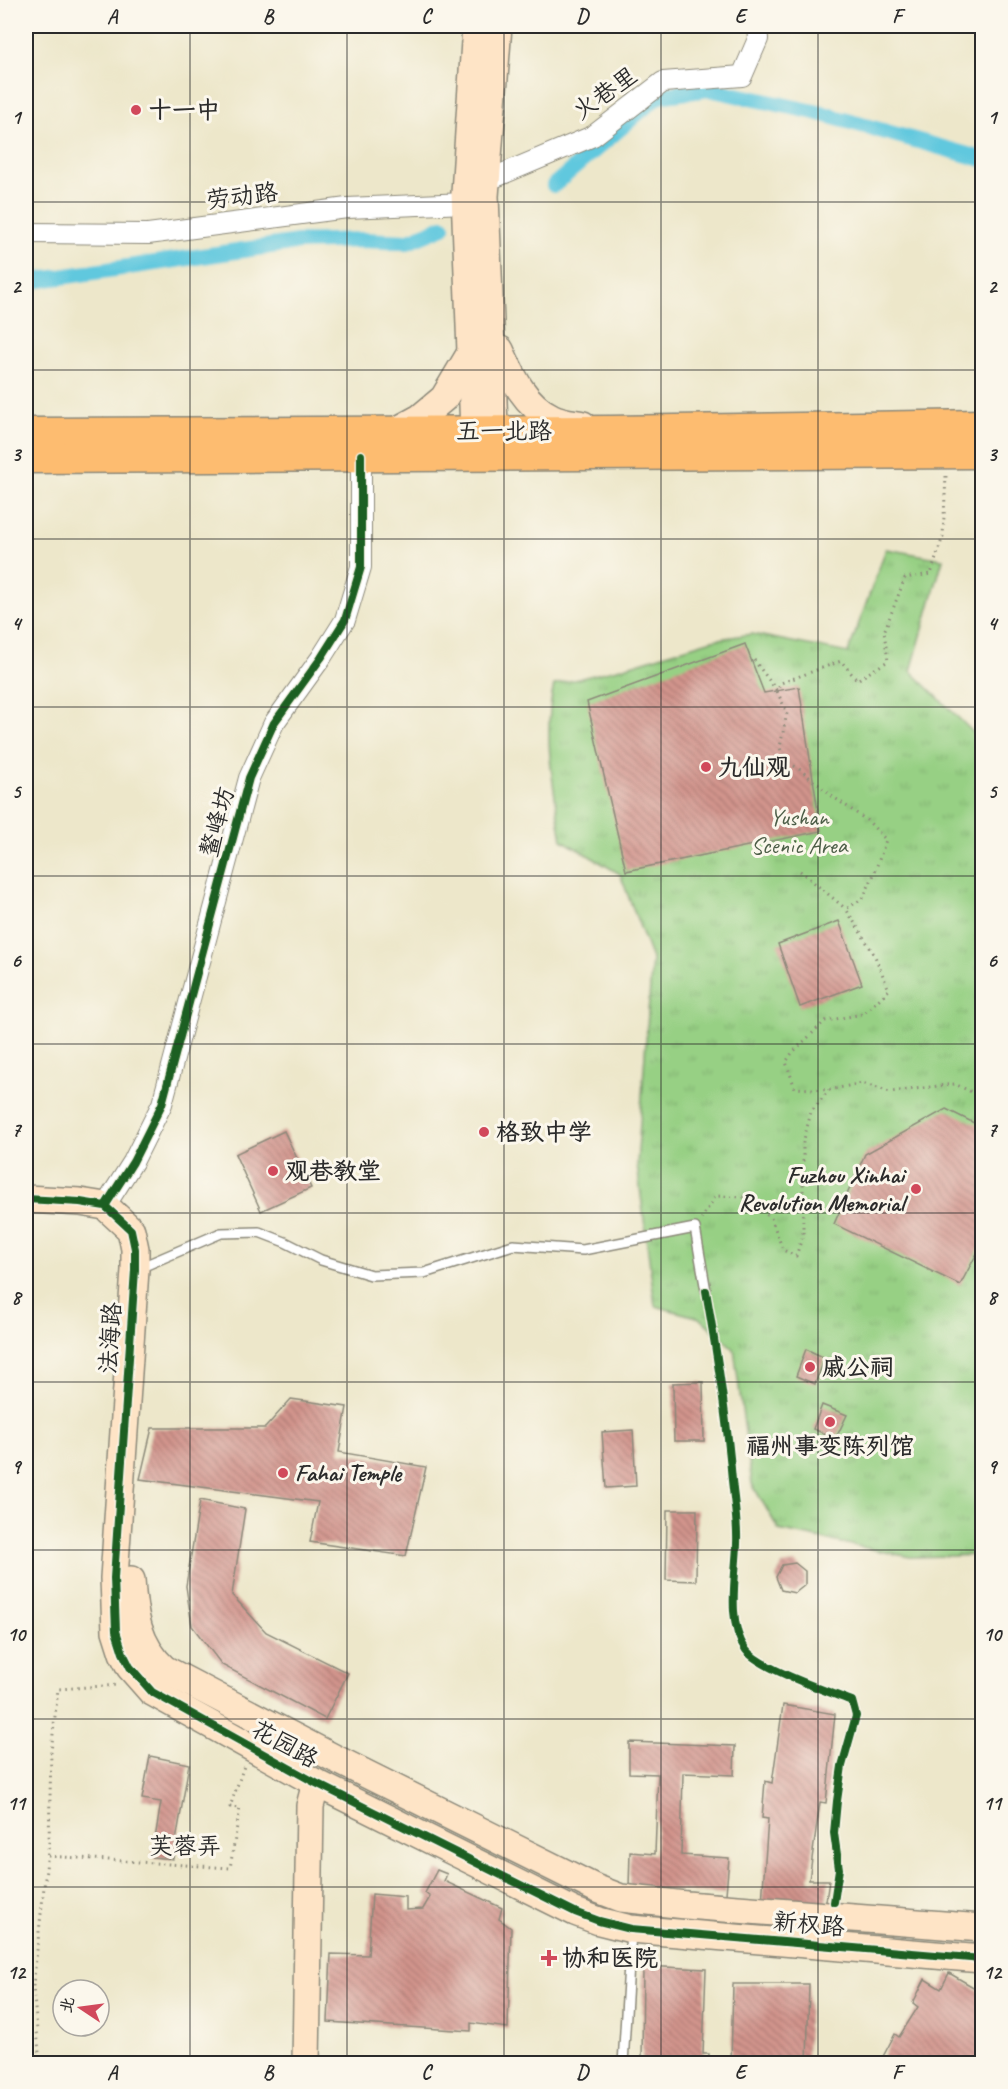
<svg xmlns="http://www.w3.org/2000/svg" width="1008" height="2089" font-family="Caveat,'LXGW WenKai TC',sans-serif">
<defs>
<pattern id="grass-tufts" width="24" height="20" patternUnits="userSpaceOnUse" patternTransform="scale(1.5)"><rect width="24" height="20" fill="#97d084"/><path d="M3 7l-1-3M5 7V3M7 7l1-3M15 17l-1-3M17 17v-4M19 17l1-3" fill="none" stroke="#82b372"/></pattern>
<pattern id="building-back-hatch" width="6" height="6" patternUnits="userSpaceOnUse" patternTransform="scale(1.5)"><rect width="6" height="6" fill="#d2948c"/><path d="M-1 5l2 2M0 0l6 6M5-1l2 2" fill="none" stroke="#ab7973"/></pattern>
</defs>
<rect width="100%" height="100%" fill="#fbf7ec"/>
<filter id="ink" filterUnits="userSpaceOnUse"><feTurbulence type="fractalNoise" baseFrequency=".0167" numOctaves="2"/><feDisplacementMap in="SourceGraphic" scale="12" xChannelSelector="R" yChannelSelector="G"/><feConvolveMatrix kernelMatrix="1 2 1 2 8 2 1 2 1" color-interpolation-filters="sRGB"/></filter>
<filter id="wash" filterUnits="userSpaceOnUse"><feTurbulence type="fractalNoise" baseFrequency=".008" numOctaves="4" result="noise"/><feDisplacementMap in="SourceGraphic" scale="24" xChannelSelector="R" yChannelSelector="G"/><feGaussianBlur stdDeviation="1.35" result="paint"/><feColorMatrix in="noise" values="0 0 0 0 0 0 0 0 0 0 0 0 0 0 0 0 0 1.4 0 .05"/><feComposite in="paint" operator="in"/></filter>
<g filter="url(#wash)">
<rect width="100%" height="100%" fill="#ede7ca"/>
<!-- grass -->
<path fill="url(#grass-tufts)" stroke="#617e58" stroke-width="1.5" d="M 886,549 L 943,559 L 911,671 L 982,741 L 982,1555 L 910,1557 L 779,1530 L 752,1484 L 734,1349 L 700,1318 L 655,1306 L 637,1164 L 652,959 L 620,874 L 562,840 C 554,789 542,736 554,685 L 621,668 L 712,640 L 752,634 L 848,653 Z"/>
<g fill="none" stroke-linecap="round" stroke-linejoin="round">
<!-- canal -->
<g stroke="#61c8de" stroke-width="16">
<polyline points="554,185 658,96 709,89 819,113 982,159"/>
<polyline points="26,282 298,242 363,240 407,242 443,227"/>
</g>
</g>
<g id="blocks">
<!-- building -->
<g fill="url(#building-back-hatch)">
<polygon points="745,644 764,693 799,687 821,831 626,871 587,702"/>
<polygon points="839,921 862,984 800,1007 778,944"/>
<polygon points="946,1109 982,1127 982,1244 960,1285 834,1224 865,1154"/>
<polygon points="284,1131 311,1188 261,1211 235,1154"/>
<polygon points="806,1349 825,1358 815,1384 796,1376"/>
<polygon points="703,1382 704,1441 674,1441 673,1383"/>
<polygon points="291,1399 347,1407 339,1452 426,1467 406,1556 310,1542 318,1502 140,1479 152,1428 265,1428"/>
<polygon points="822,1405 847,1415 836,1438 813,1429"/>
<polygon points="633,1430 636,1486 606,1488 602,1432"/>
<polygon points="200,1500 245,1509 232,1595 266,1632 348,1673 325,1719 222,1665 192,1626 186,1586"/>
<polygon points="667,1510 697,1510 696,1581 666,1580"/>
<polygon points="795,1563 805,1571 805,1585 795,1593 781,1590 776,1577 782,1565"/>
<polygon points="783,1705 835,1714 826,1803 820,1802 809,1880 829,1880 825,1908 762,1903 768,1819 762,1818 765,1781 772,1783"/>
<polygon points="629,1742 735,1746 734,1775 683,1773 681,1855 729,1858 726,1894 629,1887 630,1852 655,1854 658,1774 629,1773"/>
<polygon points="150,1756 189,1764 173,1859 152,1857 161,1802 142,1799"/>
<polygon points="437,1870 447,1874 444,1881 502,1908 499,1919 511,1928 508,2028 471,2023 471,2031 328,2022 331,1954 368,1955 372,1894 406,1897 406,1910 423,1909 430,1897 425,1893"/>
<polygon points="643,1966 706,1969 703,2054 709,2054 709,2064 642,2064"/>
<polygon points="949,1973 982,1992 982,2064 879,2064 895,2034 899,2037 918,2007 913,2003 925,1979 941,1989"/>
<polygon points="733,1984 809,1984 807,2064 731,2064"/>
</g>
</g>
</g>
<g filter="url(#ink)">
<use href="#blocks" fill-opacity="0" stroke="#8c897a" stroke-width="1.5"/>
<g fill="none" stroke-linecap="round" stroke-linejoin="round">
<!-- lane casing -->
<g stroke="#8c897a" stroke-width="12">
<g id="lane">
<polyline points="137,1269 221,1233 259,1232 285,1242 321,1260 371,1275 424,1273 513,1245 583,1250 695,1228 706,1291"/>
<polyline points="623,2064 631,1931"/>
</g>
</g>
<!-- street casing -->
<g stroke="#8c897a" stroke-width="22">
<g id="street">
<polyline points="486,181 593,136 663,82 742,76 758,39 757,26"/>
<polyline points="26,233 148,234 347,208 466,203"/>
<polyline points="105,1206 133,1162 162,1104 249,778 274,723 321,658 345,620 361,567 361,455"/>
</g>
</g>
<!-- secondary casing -->
<g stroke="#8c897a" stroke-width="30">
<g id="secondary">
<path d="M 492,349 L 500,350 C 512,376 524,404 551,417 C 560,422 573,423 583,425"/>
<polyline points="396,431 420,418 444,398 472,351"/>
<polyline points="495,452 485,196 498,26"/>
<polyline points="471,453 474,432 465,193 476,26"/>
<polyline points="26,1199 80,1202 105,1206 131,1230 135,1249 135,1270 114,1578 116,1631 123,1653 130,1667 152,1692 316,1783 575,1912 599,1921 631,1929 982,1959"/>
<path d="M 131,1580 C 133,1614 138,1645 164,1669 L 332,1757 L 595,1888 L 621,1898 L 686,1905 L 982,1928"/>
<polyline points="306,2064 310,1806 316,1783"/>
</g>
</g>
<!-- primary casing -->
<g stroke="#8c897a" stroke-width="33">
<g id="primary">
<polyline points="26,433 611,431 982,425"/>
<polyline points="26,458 982,453"/>
</g>
</g>
<!-- path -->
<g stroke="#8c897a" stroke-width="3" stroke-dasharray="1.5 4.5" stroke-linecap="butt">
<polyline points="946,476 943,536 931,574 905,578 884,632 888,661 857,680 841,661 781,683 777,691 787,713 780,747 784,761 798,768 832,796 869,822 886,840 873,877 863,898 846,909 874,954 889,990 863,1014 825,1021 792,1053 786,1062 795,1088 829,1090 862,1083 890,1092 955,1084 982,1097"/>
<polyline points="754,660 777,691"/>
<polyline points="800,871 846,909"/>
<polyline points="701,1219 716,1196 745,1197 771,1218 783,1250 796,1256 803,1235 803,1143 811,1112 829,1090"/>
<polyline points="982,1281 980,1288 982,1286"/>
<polyline points="48,1856 230,1868 240,1808 230,1807 244,1766"/>
<polyline points="40,2064 33,1986 49,1842 51,1752 58,1689 119,1685"/>
</g>
<!-- lane -->
<use href="#lane" stroke="#fff" stroke-width="9"/>
<!-- street -->
<use href="#street" stroke="#fff" stroke-width="20"/>
<!-- secondary -->
<use href="#secondary" stroke="#fee4c6" stroke-width="27"/>
<!-- primary -->
<use href="#primary" stroke="#fdbc70" stroke-width="30"/>
<!-- cycleway casing -->
<g stroke="#fbf7ec" stroke-width="11">
<g id="cycleway">
<polyline points="26,1199 80,1202 105,1206 131,1230 135,1249 135,1270 114,1578 116,1631 123,1653 130,1667 152,1692 316,1783 575,1912 599,1921 631,1929 982,1959"/>
<polyline points="105,1206 133,1162 162,1104 249,778 274,723 321,658 345,620 361,567 361,455"/>
<path d="M 706,1291 C 717,1354 727,1417 732,1480 C 734,1501 738,1523 737,1544 C 736,1576 726,1622 746,1650 C 759,1668 829,1692 852,1701 L 856,1716 L 842,1766 L 837,1801 L 834,1833 L 839,1869 L 834,1902"/>
</g>
</g>
<!-- cycleway -->
<use href="#cycleway" stroke="#1b5e20" stroke-width="8"/>
</g>
</g>
<!-- grid -->
<path fill="none" stroke="#2b2b2b" stroke-width="1.5" stroke-opacity="0.55" d="M 190,26 L 190,2064M 347,26 L 347,2064M 504,26 L 504,2064M 661,26 L 661,2064M 818,26 L 818,2064M 26,202 L 982,202M 26,370 L 982,370M 26,539 L 982,539M 26,707 L 982,707M 26,876 L 982,876M 26,1044 L 982,1044M 26,1213 L 982,1213M 26,1382 L 982,1382M 26,1550 L 982,1550M 26,1719 L 982,1719M 26,1887 L 982,1887"/>
<!-- markers -->
<g fill="#d1495b" stroke="#fbf7ec" stroke-width="2">
<circle cx="136" cy="110" r="6"/>
<circle cx="706" cy="767" r="6"/>
<circle cx="484" cy="1132" r="6"/>
<circle cx="273" cy="1171" r="6"/>
<circle cx="916" cy="1189" r="6"/>
<circle cx="810" cy="1367" r="6"/>
<circle cx="830" cy="1422" r="6"/>
<circle cx="283" cy="1473" r="6"/>
<path d="M546 1949h6v6h6v6h-6v6h-6v-6h-6v-6h6z"/>
</g>
<g text-anchor="middle" dominant-baseline="central" stroke-width="6" stroke-linejoin="round" paint-order="stroke">
<!-- street labels -->
<g font-size="24" fill="#2b2b2b" stroke="#fbf7ec">
<text transform="translate(605 93) rotate(-35)">火巷里</text>
<text transform="translate(242 196) rotate(-7)">劳动路</text>
<text x="504" y="431">五一北路</text>
<text transform="translate(217 822) rotate(-75)">鳌峰坊</text>
<text transform="translate(110 1338) rotate(-86)">法海路</text>
<text transform="translate(285 1744) rotate(29)">花园路</text>
<text x="185" y="1846">芙蓉弄</text>
<text transform="translate(809 1924) rotate(5)">新权路</text>
</g>
<!-- poi labels -->
<g font-size="24" font-weight="bold" fill="#2b2b2b" stroke="#fbf7ec" text-anchor="start">
<text x="148" y="110">十一中</text>
<text x="718" y="767">九仙观</text>
<text x="496" y="1132">格致中学</text>
<text x="285" y="1171">观巷教堂</text>
<text x="904" y="1175" text-anchor="end">Fuzhou Xinhai<tspan x="904" dy="28">Revolution Memorial</tspan></text>
<text x="822" y="1367">戚公祠</text>
<text x="830" y="1446" text-anchor="middle">福州事变陈列馆</text>
<text x="295" y="1473">Fahai Temple</text>
<text x="562" y="1958">协和医院</text>
</g>
<!-- park labels -->
<g font-size="24" fill="#4b5d46" stroke="#fbf7ec">
<text x="799" y="817">Yushan<tspan x="799" dy="28">Scenic Area</tspan></text>
</g>
</g>
<!-- margin -->
<rect width="1008" height="2089" fill="none" stroke="#fbf7ec" stroke-width="66"/>
<!-- north arrow -->
<g transform="translate(81 2008) rotate(283)"><circle r="28" fill="#fbf7ec" stroke="#a8a59f" stroke-width="1.5"/>
<path d="M0-4.5L10 22L0 15L-10 22Z" fill="#d1495b"/>
<text y="-9" font-size="16" font-weight="bold" text-anchor="middle" fill="#2b2b2b">北</text>
</g>
<rect x="33" y="33" width="942" height="2023" fill="none" stroke="#2b2b2b" stroke-width="2"/>
<g font-size="20" text-anchor="middle" font-weight="bold" fill="#2b2b2b">
<text x="112" y="23">A</text>
<text x="268" y="23">B</text>
<text x="426" y="23">C</text>
<text x="582" y="23">D</text>
<text x="740" y="23">E</text>
<text x="897" y="23">F</text>
<text x="16" y="124">1</text>
<text x="992" y="124">1</text>
<text x="16" y="293">2</text>
<text x="992" y="293">2</text>
<text x="16" y="461">3</text>
<text x="992" y="461">3</text>
<text x="16" y="630">4</text>
<text x="992" y="630">4</text>
<text x="16" y="798">5</text>
<text x="992" y="798">5</text>
<text x="16" y="967">6</text>
<text x="992" y="967">6</text>
<text x="16" y="1136">7</text>
<text x="992" y="1136">7</text>
<text x="16" y="1304">8</text>
<text x="992" y="1304">8</text>
<text x="16" y="1473">9</text>
<text x="992" y="1473">9</text>
<text x="16" y="1641">10</text>
<text x="992" y="1641">10</text>
<text x="16" y="1810">11</text>
<text x="992" y="1810">11</text>
<text x="16" y="1979">12</text>
<text x="992" y="1979">12</text>
<text x="112" y="2079">A</text>
<text x="268" y="2079">B</text>
<text x="426" y="2079">C</text>
<text x="582" y="2079">D</text>
<text x="740" y="2079">E</text>
<text x="897" y="2079">F</text>
</g>
</svg>
